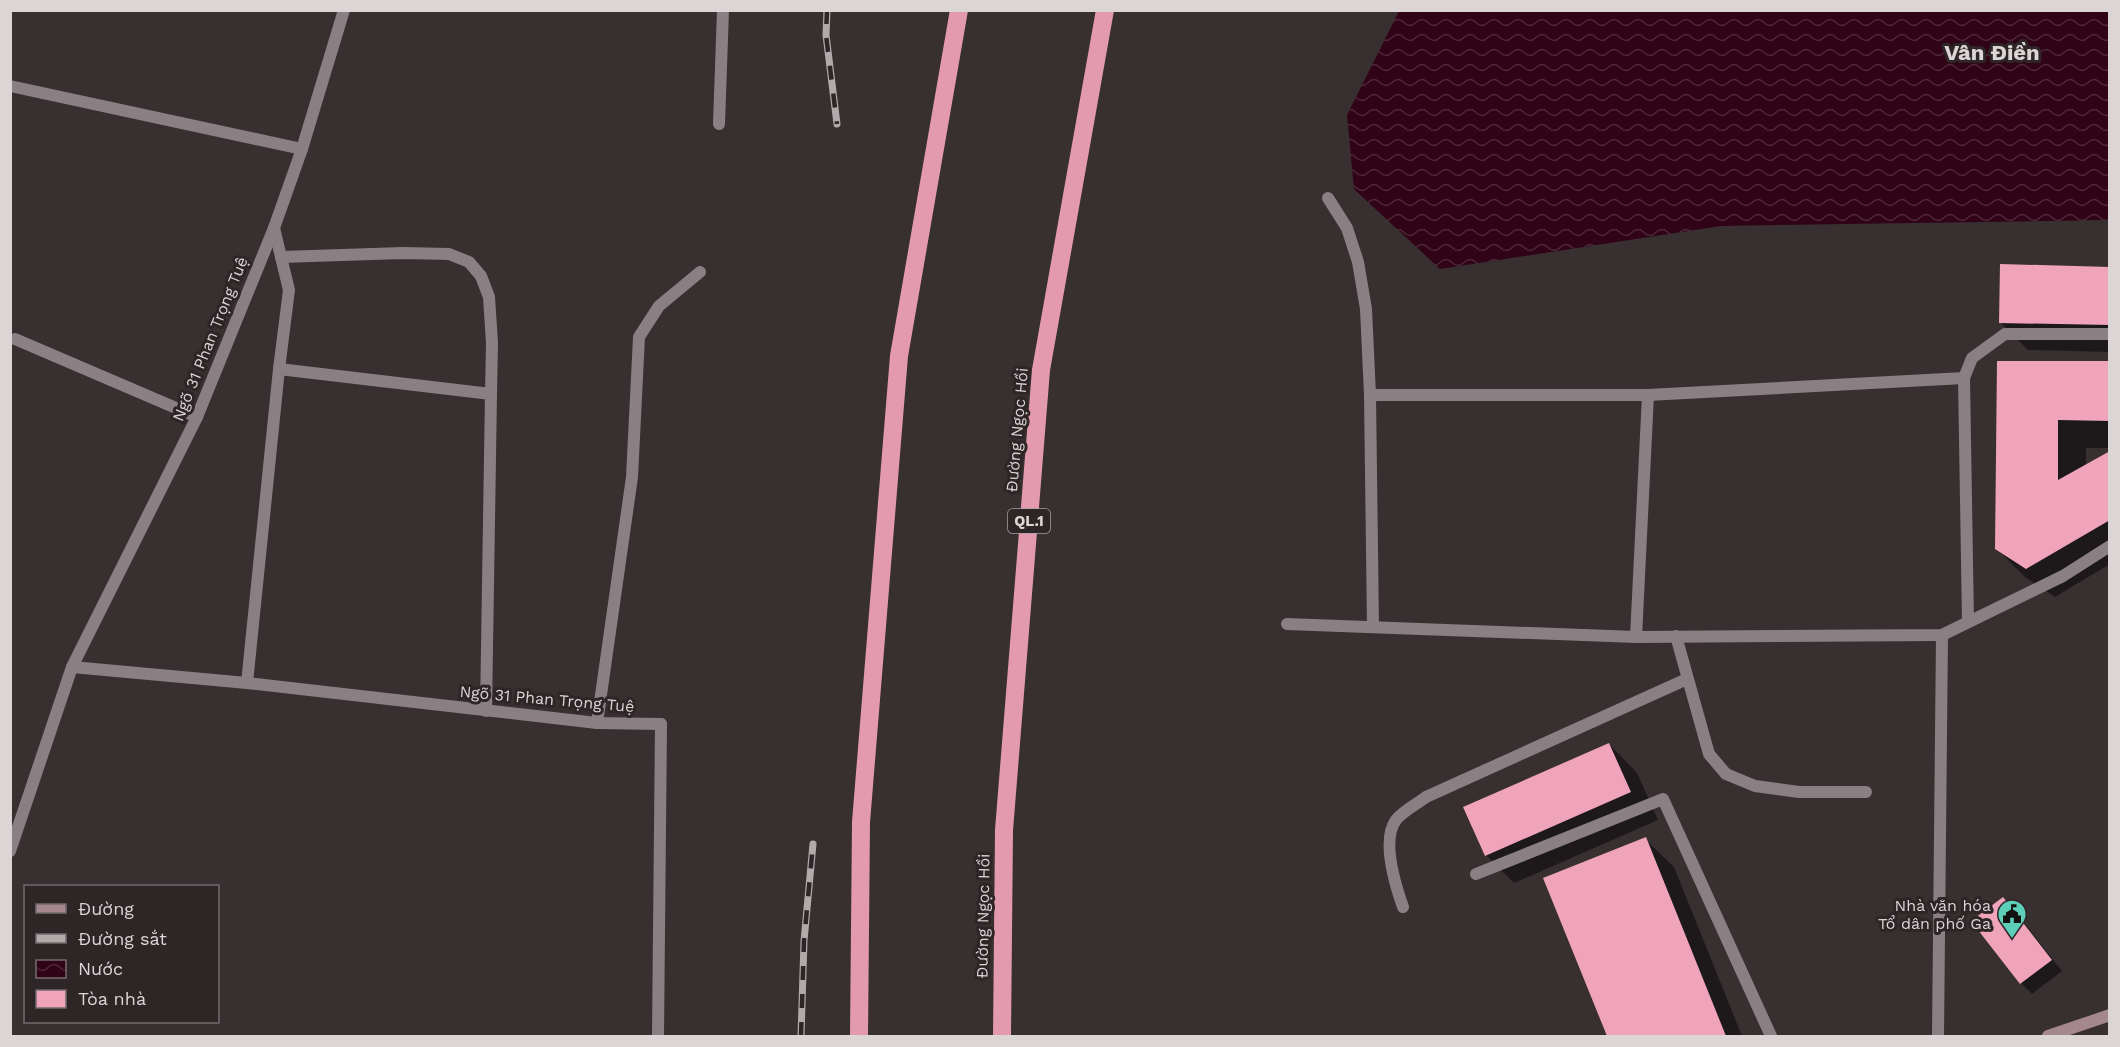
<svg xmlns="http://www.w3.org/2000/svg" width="2120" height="1047" font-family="'Work Sans',sans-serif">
<defs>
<pattern id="water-waves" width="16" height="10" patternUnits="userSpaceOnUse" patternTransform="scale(1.5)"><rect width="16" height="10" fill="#300317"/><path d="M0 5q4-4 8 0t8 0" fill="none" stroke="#4d2738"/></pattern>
</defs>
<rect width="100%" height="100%" fill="#382f31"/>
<!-- water -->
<polygon fill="url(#water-waves)" points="1399,11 2109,11 2109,220 1721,226 1440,269 1354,189 1347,115"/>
<!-- shadow -->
<g fill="#0007">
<polygon points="2110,268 2110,352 2028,350 2000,322"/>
<polygon points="1998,362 2110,363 2110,448 2086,448 2086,466 2110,453 2110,564 2055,597 2025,577 1996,548"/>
<polygon points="1609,744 1637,773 1658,820 1514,883 1486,855"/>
<polygon points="1645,839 1674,867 1742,1036 1608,1036 1545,878"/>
<polygon points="2003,898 2014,910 2062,971 2032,994 2021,983"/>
</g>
<!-- building -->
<g fill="#f0a4bc">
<polygon points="2000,264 2110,267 2110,325 1999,323"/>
<polygon points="1997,361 2110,361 2110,421 2058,420 2058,480 2110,451 2110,520 2026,569 1995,549"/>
<polygon points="1609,743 1631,792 1485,856 1463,807"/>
<polygon points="1646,837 1726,1036 1607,1036 1543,878"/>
<polygon points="2003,897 2052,960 2020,984 1971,921"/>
</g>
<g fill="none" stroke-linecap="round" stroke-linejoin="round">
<!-- lane -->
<g stroke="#8a7f82" stroke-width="12">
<polyline points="10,86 302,149"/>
<polyline points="719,124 723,10"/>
<polyline points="281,257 403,253 449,254 469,262 481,276 489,297 492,343 491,394"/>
<polyline points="279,369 491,394 486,711"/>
<polyline points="247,683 279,369 289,290 274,228"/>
<polyline points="597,723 632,477 639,337 659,306 700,272"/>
<polyline points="658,1036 661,724"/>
</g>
<!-- street -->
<g stroke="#8a7f82" stroke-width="12">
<polyline points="1328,198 1347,228 1358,262 1366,309 1370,395 1373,627"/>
<polyline points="15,339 197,417"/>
<polyline points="1370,395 1648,395 1964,378"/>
<polyline points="1968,622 1964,378 1972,358 2005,334 2110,334"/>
<polyline points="1287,624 1636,637 1942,635 2063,576 2110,546"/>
<polyline points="1676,636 1709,754 1726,774 1755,786 1799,792 1866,792"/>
<polyline points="1636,637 1648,395"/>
<polyline points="72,667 247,683 597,723 661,724"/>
<polyline points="10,851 72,667 197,417 274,228 302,149 344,10"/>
<polyline points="1476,874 1663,799 1771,1036"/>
<path d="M 1403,907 C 1396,887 1381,840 1396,820 C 1403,811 1417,804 1426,797 L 1687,679"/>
<polyline points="1938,1036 1942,635"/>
</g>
<!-- secondary -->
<polyline stroke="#a58790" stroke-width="12" points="2048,1036 2110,1015"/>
<!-- highway -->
<g stroke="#e39ab1" stroke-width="18">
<polyline points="859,1036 861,822 899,356 959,10"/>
<polyline points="1002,1036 1004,830 1041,370 1105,10"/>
</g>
<!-- rail casing -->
<g stroke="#b0aaab" stroke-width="7">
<g id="rail">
<polyline points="827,10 826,35 837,124"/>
<polyline points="801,1036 804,941 813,844"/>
</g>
</g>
<!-- rail -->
<use href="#rail" stroke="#2e2527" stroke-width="4.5" stroke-dasharray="14" stroke-linecap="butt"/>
</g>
<!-- icons -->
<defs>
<g id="civic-pin" transform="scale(1.5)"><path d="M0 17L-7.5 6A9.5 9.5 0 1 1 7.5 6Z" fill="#5dceb8" stroke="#2e2527"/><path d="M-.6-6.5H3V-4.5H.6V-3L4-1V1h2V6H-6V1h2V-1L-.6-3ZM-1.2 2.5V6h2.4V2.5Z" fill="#111"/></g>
</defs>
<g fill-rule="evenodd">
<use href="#civic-pin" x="2012" y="914"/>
</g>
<g text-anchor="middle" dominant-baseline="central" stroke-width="6" stroke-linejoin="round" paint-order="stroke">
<!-- shield labels -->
<rect fill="#2e2527" stroke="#a7a0a2" stroke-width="1.5" x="1008" y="509" width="42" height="24" rx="4.5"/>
<g font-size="15" font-weight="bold" fill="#dbd5d6">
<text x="1029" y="521">QL.1</text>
</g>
<!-- street labels -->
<g font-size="16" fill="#dbd5d6" stroke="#2e2527">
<text transform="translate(210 339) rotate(-68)">Ngõ 31 Phan Trọng Tuệ</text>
<text transform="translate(1017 430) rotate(-85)">Đường Ngọc Hồi</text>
<text transform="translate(547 699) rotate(5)">Ngõ 31 Phan Trọng Tuệ</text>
<text transform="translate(983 916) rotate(-89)">Đường Ngọc Hồi</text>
</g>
<!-- poi labels -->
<g font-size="16" fill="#dbd5d6" stroke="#2e2527" text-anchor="end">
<text x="1991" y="905">Nhà văn hóa<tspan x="1991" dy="18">Tổ dân phố Ga</tspan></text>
</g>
<!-- district labels -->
<g font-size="22" font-weight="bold" fill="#dbd5d6" stroke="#2e2527">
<text x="1992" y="52">Vân Điền</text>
</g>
</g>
<!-- border -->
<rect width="2120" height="1047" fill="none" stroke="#dbd5d6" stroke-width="24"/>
<!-- legend -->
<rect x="24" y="885" width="195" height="138" fill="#2e2527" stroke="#736b6d" stroke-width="1.5"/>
<rect x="36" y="904" width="30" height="9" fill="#a58790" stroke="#736b6d" stroke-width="1.5"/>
<text x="78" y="915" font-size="18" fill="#dbd5d6">Đường</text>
<rect x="36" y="934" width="30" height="9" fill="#b0aaab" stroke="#736b6d" stroke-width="1.5"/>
<text x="78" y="945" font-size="18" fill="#dbd5d6">Đường sắt</text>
<rect x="36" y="960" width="30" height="18" fill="url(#water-waves)" stroke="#736b6d" stroke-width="1.5"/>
<text x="78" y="975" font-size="18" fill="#dbd5d6">Nước</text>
<rect x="36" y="990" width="30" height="18" fill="#f0a4bc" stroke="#736b6d" stroke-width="1.5"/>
<text x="78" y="1005" font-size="18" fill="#dbd5d6">Tòa nhà</text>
</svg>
